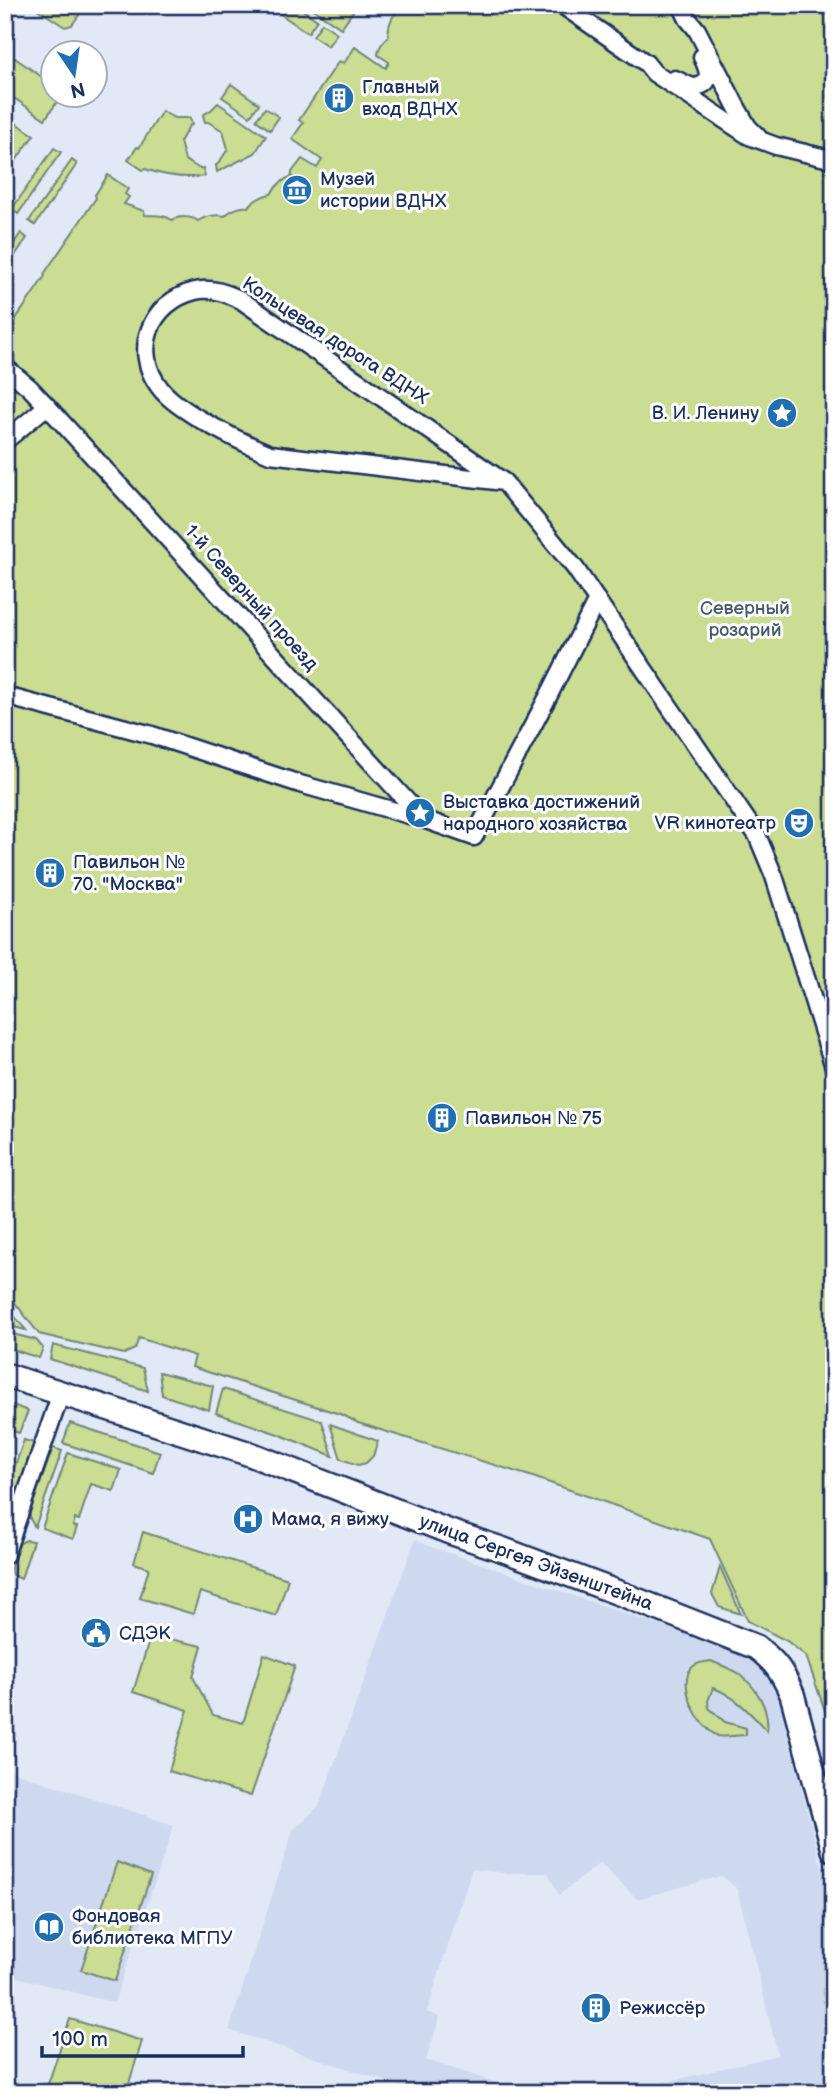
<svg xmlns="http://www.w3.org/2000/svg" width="839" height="2098" font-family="'Balsamiq Sans',sans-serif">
<rect width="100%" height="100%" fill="#e2e9f6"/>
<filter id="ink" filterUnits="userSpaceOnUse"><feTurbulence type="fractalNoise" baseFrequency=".0143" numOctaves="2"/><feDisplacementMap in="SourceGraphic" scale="14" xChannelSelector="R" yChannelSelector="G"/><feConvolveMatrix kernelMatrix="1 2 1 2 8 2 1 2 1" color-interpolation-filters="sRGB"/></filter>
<g filter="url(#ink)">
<!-- built -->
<g fill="#ced9f0">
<polygon points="5,1436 17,1439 5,1473"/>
<polygon points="415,1539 429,1546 758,1659 772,1672 834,1916 834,2093 643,2093 642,2088 778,2055 737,1889 722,1876 637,1899 600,1863 559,1895 548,1873 502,1873 472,1869 427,2012 440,2017 426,2060 492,2081 488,2093 422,2093 229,2030 293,1830 319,1806"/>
<polygon points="5,1769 174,1825 114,2003 5,1974"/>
</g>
<!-- green -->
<g fill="#cadd92" stroke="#728678" stroke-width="2">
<polygon points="31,5 86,5 72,25 65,27"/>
<polygon points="284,5 296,5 317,20 308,33 279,13"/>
<polygon points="307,5 353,5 351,9 353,11 341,28"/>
<path d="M 396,5 L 834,5 L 834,1730 L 832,1731 L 806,1656 L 787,1641 L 748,1621 L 710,1539 L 530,1476 L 358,1423 L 343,1415 L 192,1367 L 195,1356 L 139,1338 L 135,1349 L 124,1354 L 39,1334 L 13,1300 L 5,1297 L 5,329 L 8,324 L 11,326 L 45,276 L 44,274 L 96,198 L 95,195 L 108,175 L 128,189 L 125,194 L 129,197 L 124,204 L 144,211 L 145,215 C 155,216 163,214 172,220 C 179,216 191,216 198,221 C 205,216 216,214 225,216 C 230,210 240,206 248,207 C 253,201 263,195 271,194 C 275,186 284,179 292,176 L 292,172 L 302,159 L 317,168 L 322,160 L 292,139 L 303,123 L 299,120 L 339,61 L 344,63 L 355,47 L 386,68 L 389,62 L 378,55 C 378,47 383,42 389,36 C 387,29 391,17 397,12 Z"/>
<polygon points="322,23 337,33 328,46 313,36"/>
<polygon points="5,51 52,84 52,94 62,95 45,119 5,92"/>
<polygon points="231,84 259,104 250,116 222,97"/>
<polygon points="218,103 266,136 255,153 217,172 216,165 218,164 228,149 223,131 208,122 205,122 203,115 211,110"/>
<polygon points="265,108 279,117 270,130 256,120"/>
<path d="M 162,111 L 174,118 L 190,118 L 192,125 L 189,126 L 180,142 L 185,160 L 200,169 L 203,168 L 205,176 C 184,179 165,176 145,169 L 143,170 L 128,160 L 137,147 L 139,148 Z"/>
<polygon points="5,116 34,135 5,176"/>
<polygon points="54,148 61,152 18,214 12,209"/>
<polygon points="72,160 77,164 35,225 29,221"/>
<polygon points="21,233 27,238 5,270 5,256"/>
<polygon points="7,1307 26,1330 5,1325"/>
<polygon points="5,1332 36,1340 43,1348 39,1358 5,1347"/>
<polygon points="53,1345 143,1368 148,1391 50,1359"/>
<polygon points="159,1372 213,1386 209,1410 162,1395"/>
<polygon points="223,1389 322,1421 333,1456 278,1434 216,1413"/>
<polygon points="5,1402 28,1411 19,1433 5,1428"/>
<polygon points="70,1423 160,1452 153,1473 63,1443"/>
<polygon points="330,1424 378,1441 373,1456 366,1463 358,1465 341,1459"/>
<polygon points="24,1440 34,1443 8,1517 5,1516 5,1495"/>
<polygon points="53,1448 62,1451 35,1527 30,1519 30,1512"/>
<polygon points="68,1453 121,1470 114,1491 91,1484 79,1520 75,1519 73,1526 77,1527 73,1539 42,1528"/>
<polygon points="143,1532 288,1579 276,1616 200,1592 193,1614 140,1598 149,1568 134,1563"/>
<polygon points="26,1540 33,1541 21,1579 12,1575 11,1567 20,1543"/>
<polygon points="720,1567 741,1614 719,1607 712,1594"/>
<polygon points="151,1635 202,1646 193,1677 213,1715 243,1723 264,1654 295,1666 251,1796 169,1771 188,1710 133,1692"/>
<path d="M 711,1661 C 720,1665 730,1668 737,1673 C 756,1685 770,1709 767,1731 C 751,1714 736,1696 713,1688 L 708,1701 L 709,1708 L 725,1722 L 746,1728 L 746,1735 C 738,1735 725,1738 718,1736 C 699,1729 673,1679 695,1665 C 699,1662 706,1662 711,1661 Z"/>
<polygon points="117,1862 151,1875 115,1981 81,1970"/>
<polygon points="70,2019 142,2041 126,2093 45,2093"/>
</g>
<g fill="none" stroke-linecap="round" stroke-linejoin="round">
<!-- street casing -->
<g stroke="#1b2f5e" stroke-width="21">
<g id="street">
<polyline points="562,5 646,63 654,73 749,136 776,146 834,160"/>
<polyline points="681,5 688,19 697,30 736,106 748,127 758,137"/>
<path d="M 675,79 L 692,87 C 714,86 709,71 702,57"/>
<polyline points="5,367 30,388 47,406 423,819"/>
<polyline points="5,441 47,406"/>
<path d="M 504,482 L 270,454 C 241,442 178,412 160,388 C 131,351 150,302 195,291 C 211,287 226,293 241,300 L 504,482 L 575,568 L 757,835 L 774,876 L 834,1067"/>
<polyline points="5,696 152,735 300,784 423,819 474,837 549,695 597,600"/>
<polyline points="5,1555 61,1393"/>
</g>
</g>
<!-- secondary casing -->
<g stroke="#1b2f5e" stroke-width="28">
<path id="secondary" d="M 5,1375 L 250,1454 L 450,1532 L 504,1550 L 624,1595 L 756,1647 C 776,1662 782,1672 792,1694 L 834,1850"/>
</g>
<!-- street -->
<use href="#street" stroke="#fff" stroke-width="16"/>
<!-- secondary -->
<use href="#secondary" stroke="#fff" stroke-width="23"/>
</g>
</g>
<!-- icons -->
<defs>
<g id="building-disc" transform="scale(1.575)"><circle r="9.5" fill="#1f6fb2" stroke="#fff"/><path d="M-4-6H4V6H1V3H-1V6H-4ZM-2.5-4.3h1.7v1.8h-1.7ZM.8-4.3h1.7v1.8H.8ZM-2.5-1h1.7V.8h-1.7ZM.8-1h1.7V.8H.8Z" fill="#fff"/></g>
<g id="museum-disc" transform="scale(1.575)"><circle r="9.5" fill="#1f6fb2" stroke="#fff"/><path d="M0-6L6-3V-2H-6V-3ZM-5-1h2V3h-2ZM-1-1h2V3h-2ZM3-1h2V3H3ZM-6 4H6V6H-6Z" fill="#fff"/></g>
<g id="sight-disc" transform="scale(1.575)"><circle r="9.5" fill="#1f6fb2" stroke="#fff"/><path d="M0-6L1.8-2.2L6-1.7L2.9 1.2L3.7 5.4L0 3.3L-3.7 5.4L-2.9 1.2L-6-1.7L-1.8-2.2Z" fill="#fff"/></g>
<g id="theatre-disc" transform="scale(1.575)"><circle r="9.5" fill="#1f6fb2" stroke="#fff"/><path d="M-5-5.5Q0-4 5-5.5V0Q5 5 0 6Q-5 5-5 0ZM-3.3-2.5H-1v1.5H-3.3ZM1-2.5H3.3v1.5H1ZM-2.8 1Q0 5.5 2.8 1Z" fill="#fff"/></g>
<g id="hospital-disc" transform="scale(1.575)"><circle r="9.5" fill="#1f6fb2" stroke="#fff"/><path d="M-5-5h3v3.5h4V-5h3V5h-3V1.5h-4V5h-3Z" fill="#fff"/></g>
<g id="civic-disc" transform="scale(1.575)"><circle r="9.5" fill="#1f6fb2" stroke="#fff"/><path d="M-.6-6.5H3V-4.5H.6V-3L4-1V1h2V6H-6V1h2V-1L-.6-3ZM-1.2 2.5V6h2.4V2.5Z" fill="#fff"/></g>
<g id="library-disc" transform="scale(1.575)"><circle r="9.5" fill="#1f6fb2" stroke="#fff"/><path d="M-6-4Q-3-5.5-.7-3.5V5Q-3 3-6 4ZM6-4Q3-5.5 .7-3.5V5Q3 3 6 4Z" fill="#fff"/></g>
</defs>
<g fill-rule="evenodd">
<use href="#building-disc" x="339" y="98"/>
<use href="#museum-disc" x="297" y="190"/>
<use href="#sight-disc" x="782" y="413"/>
<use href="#sight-disc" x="420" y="813"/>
<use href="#theatre-disc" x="799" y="823"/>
<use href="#building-disc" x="50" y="873"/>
<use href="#building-disc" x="442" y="1118"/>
<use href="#hospital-disc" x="248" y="1519"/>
<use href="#civic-disc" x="96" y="1633"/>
<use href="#library-disc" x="49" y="1927"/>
<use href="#building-disc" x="596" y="2008"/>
</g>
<g text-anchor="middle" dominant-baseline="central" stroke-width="6" stroke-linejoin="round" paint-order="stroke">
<!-- poi labels -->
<g font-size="19" fill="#1b2f5e" stroke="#fff" text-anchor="start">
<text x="362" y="87">Главный<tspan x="362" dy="22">вход ВДНХ</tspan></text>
<text x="320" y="179">Музей<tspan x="320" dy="22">истории ВДНХ</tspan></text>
<text x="759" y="413" text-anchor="end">В. И. Ленину</text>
<text x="443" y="802">Выставка достижений<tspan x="443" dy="22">народного хозяйства</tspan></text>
<text x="776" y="823" text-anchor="end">VR кинотеатр</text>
<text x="73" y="862">Павильон №<tspan x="73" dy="22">70. "Москва"</tspan></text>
<text x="465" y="1118">Павильон № 75</text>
<text x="271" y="1519">Мама, я вижу</text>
<text x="119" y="1633">СДЭК</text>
<text x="72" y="1916">Фондовая<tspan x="72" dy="22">библиотека МГПУ</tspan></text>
<text x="619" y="2008">Режиссёр</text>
</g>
<!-- street labels -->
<g font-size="19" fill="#1b2f5e" stroke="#fff">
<text transform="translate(335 341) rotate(33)">Кольцевая дорога ВДНХ</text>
<text transform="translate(251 598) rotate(48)">1-й Северный проезд</text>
<text transform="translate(536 1563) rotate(20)">улица Сергея Эйзенштейна</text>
</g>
<!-- park labels -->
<g font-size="19" fill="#475a6b" stroke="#fff">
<text x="745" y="608">Северный<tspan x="745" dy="22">розарий</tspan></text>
</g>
</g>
<!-- margin -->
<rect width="839" height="2098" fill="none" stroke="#fff" stroke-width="28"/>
<rect x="14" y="14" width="811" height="2070" fill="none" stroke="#1b2f5e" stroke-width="2.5" filter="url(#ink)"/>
<!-- north arrow -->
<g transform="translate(74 74) rotate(167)"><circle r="33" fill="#ffffff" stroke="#a4acbf" stroke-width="2"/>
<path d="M0-5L12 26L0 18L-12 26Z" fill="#1f6fb2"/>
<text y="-10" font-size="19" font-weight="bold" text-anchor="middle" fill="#1b2f5e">N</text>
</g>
<!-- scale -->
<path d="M42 2046v10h201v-10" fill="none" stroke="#1b2f5e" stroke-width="3.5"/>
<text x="52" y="2046" font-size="21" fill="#1b2f5e" stroke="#ffffff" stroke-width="5" paint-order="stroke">100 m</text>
</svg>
